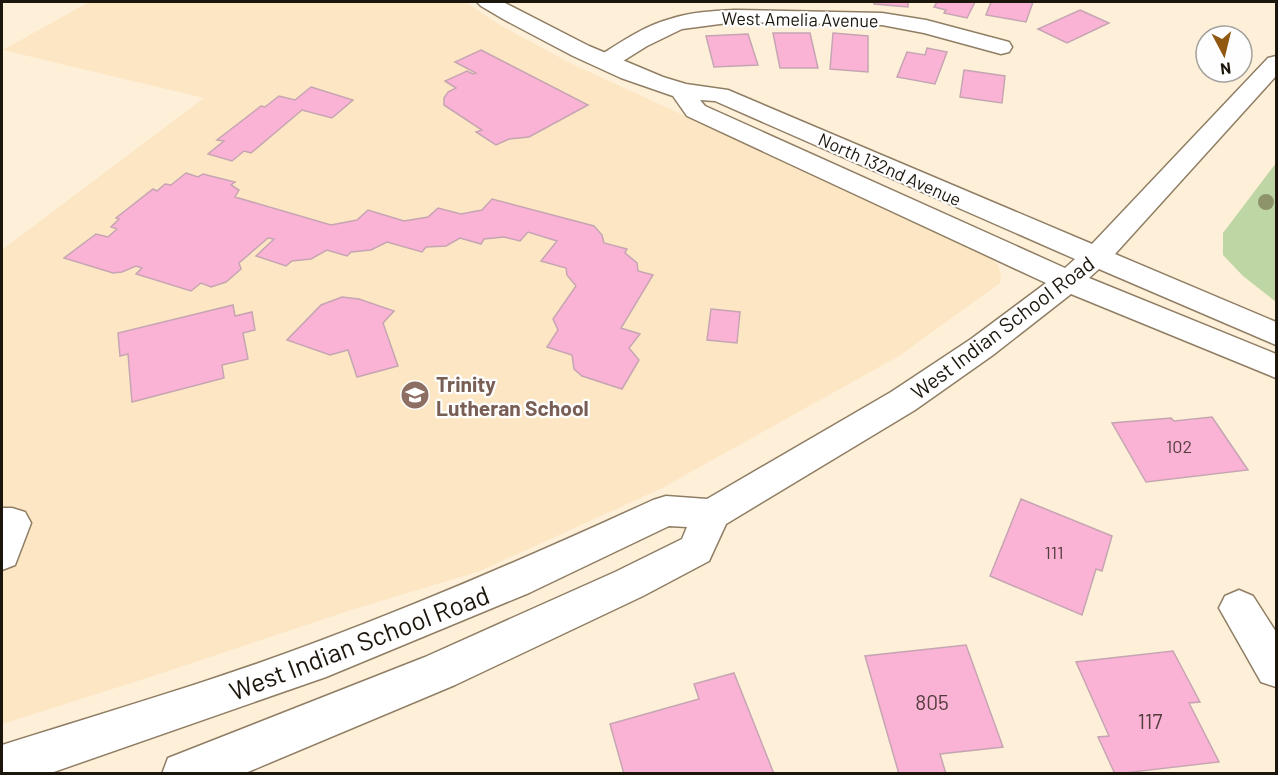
<svg xmlns="http://www.w3.org/2000/svg" width="1278" height="775" font-family="Barlow,sans-serif">
<rect width="100%" height="100%" fill="#feefd8"/>
<!-- built -->
<polygon fill="#fde6c3" points="89,2 466,2 498,24 574,65 985,253 998,265 1001,274 1000,283 899,356 660,489 480,571 351,610 150,677 2,724 2,250 204,98 3,50"/>
<!-- green -->
<polygon fill="#bed6a4" points="1276,163 1276,302 1243,276 1223,255 1223,233"/>
<!-- building -->
<g fill="#fab3d4" stroke="#c6a5b3" stroke-width="1.5">
<polygon points="874,2 908,2 908,7 874,4"/>
<polygon points="937,2 975,2 967,18 944,13 946,10 934,7"/>
<polygon points="991,2 1033,2 1026,22 986,15"/>
<polygon points="1080,10 1109,23 1067,43 1038,29"/>
<polygon points="773,33 810,33 818,68 780,68"/>
<polygon points="833,33 868,36 868,72 830,69"/>
<polygon points="748,34 758,65 714,67 706,36"/>
<polygon points="927,48 947,52 935,84 897,77 907,52 925,55"/>
<polygon points="481,50 588,105 529,137 509,139 496,145 476,132 482,130 444,105 444,98 448,92 456,88 445,81 467,71 473,74 476,73 455,62"/>
<polygon points="964,70 1005,76 1002,103 960,97"/>
<polygon points="311,87 353,100 332,118 302,110 251,153 244,151 232,161 208,154 224,141 217,140 261,106 265,107 279,96 295,100"/>
<polygon points="186,173 198,177 203,174 235,182 231,185 239,190 235,197 331,225 357,220 368,210 404,221 428,217 438,208 461,214 482,210 492,199 594,226 602,235 604,243 627,249 625,253 637,263 638,271 653,275 621,328 640,334 629,348 639,360 622,389 582,376 574,369 572,355 547,347 558,330 553,319 576,286 567,275 566,268 541,261 557,241 528,232 520,241 504,237 484,239 481,244 460,238 446,246 426,247 422,252 387,242 371,250 351,252 347,256 327,250 311,259 292,261 286,266 256,256 274,239 268,238 239,263 241,269 226,282 211,287 201,283 191,291 136,274 142,268 136,266 122,272 113,273 64,258 96,234 108,237 117,229 111,227 119,219 116,218 153,189 157,191 165,184 171,185"/>
<polygon points="342,297 359,299 394,311 383,323 398,366 357,377 348,350 330,355 287,340 321,305"/>
<polygon points="233,305 235,316 252,312 255,330 243,333 248,359 222,365 224,378 132,402 128,354 120,356 118,333"/>
<polygon points="711,309 740,312 737,343 707,340"/>
<polygon points="1212,417 1248,470 1146,482 1112,423 1171,418 1174,421"/>
<polygon points="1021,499 1112,536 1102,571 1096,569 1082,615 990,576"/>
<polygon points="966,645 1003,747 940,754 946,774 899,774 865,656"/>
<polygon points="1173,651 1200,702 1189,703 1219,762 1115,774 1098,737 1109,736 1076,662"/>
<polygon points="734,673 774,774 624,774 610,724 699,699 694,684"/>
</g>
<g fill="none" stroke-linecap="round" stroke-linejoin="round">
<!-- street casing -->
<g stroke="#8f7e64" stroke-width="3">
<g id="street">
<path d="M 735,10 L 882,13 L 926,20 L 1009,42 L 1012,47 L 1009,52 L 1001,54 L 924,33 L 882,25 L 735,22 L 682,29 L 647,46 L 615,66 L 607,68 L 599,66 L 596,61 L 599,56 C 621,42 644,26 670,19 C 691,12 713,11 735,10 Z"/>
<polygon points="2,508 12,508 25,512 31,523 15,565 2,570"/>
<polygon points="1239,590 1253,596 1276,632 1276,687 1261,682 1219,608 1225,596"/>
</g>
</g>
<!-- secondary casing -->
<g stroke="#8f7e64" stroke-width="3">
<path id="secondary" d="M 477,2 L 503,2 L 589,46 L 663,77 L 686,84 L 728,90 L 1092,244 L 1268,58 L 1276,56 L 1276,76 L 1115,254 L 1276,322 L 1276,345 L 1099,269 L 1089,278 L 1276,354 L 1276,378 L 1071,294 L 993,355 L 915,410 L 726,524 L 709,561 L 643,596 L 455,685 L 243,774 L 162,774 L 168,758 L 425,657 L 615,572 L 682,539 L 687,527 L 669,526 L 529,593 L 326,677 L 48,774 L 2,774 L 2,745 C 109,711 217,680 322,640 C 434,598 544,550 653,500 L 666,496 L 707,499 L 891,392 L 971,339 L 1046,283 L 687,116 L 673,96 L 621,78 L 573,56 L 503,19 L 481,6 ZM 700,100 L 715,101 L 1075,259 L 1065,268 L 705,106 Z"/>
</g>
<!-- street -->
<use href="#street" fill="#fff" fill-rule="evenodd"/>
<!-- secondary -->
<use href="#secondary" fill="#fff" fill-rule="evenodd"/>
</g>
<!-- trees -->
<circle fill="#8e9469" cx="1266" cy="202" r="8"/>
<!-- icons -->
<defs>
<g id="school-disc" transform="scale(1.5)"><circle r="9.5" fill="#8d6e63" stroke="#fefefe"/><path d="M0-5L7-2L0 1L-7-2ZM-4 1L0 2.5L4 1V4Q0 6-4 4Z" fill="#fff"/></g>
</defs>
<g fill-rule="evenodd">
<use href="#school-disc" x="415" y="395"/>
</g>
<g text-anchor="middle" dominant-baseline="central" stroke-width="4.5" stroke-linejoin="round" paint-order="stroke">
<!-- far-street labels -->
<g font-size="18" fill="#1b150b" stroke="#fefefe">
<text transform="translate(800 19) rotate(1)">West Amelia Avenue</text>
<text transform="translate(890 169) rotate(24)">North 132nd Avenue</text>
</g>
<!-- number labels -->
<g font-size="18" fill="#533c3d">
<text x="1179" y="446">102</text>
<text x="1054" y="552">111</text>
</g>
<!-- street labels -->
<g font-size="21" fill="#1b150b" stroke="#fefefe">
<text transform="translate(1002 327) rotate(-37)">West Indian School Road</text>
</g>
<!-- education labels -->
<g font-size="21" font-weight="bold" fill="#785e54" stroke="#fefefe" text-anchor="start">
<text x="436" y="383">Trinity<tspan x="436" dy="24">Lutheran School</tspan></text>
</g>
<!-- near-number labels -->
<g font-size="21" fill="#533c3d">
<text x="932" y="701">805</text>
<text x="1150" y="720">117</text>
</g>
<!-- near-street labels -->
<g font-size="26" fill="#1b150b" stroke="#fefefe">
<text transform="translate(359 642) rotate(-21)">West Indian School Road</text>
</g>
</g>
<!-- border -->
<rect width="1278" height="775" fill="none" stroke="#1b150b" stroke-width="6"/>
<!-- north arrow -->
<g transform="translate(1224 54) rotate(173)"><circle r="28" fill="#fefefe" stroke="#a3a19d" stroke-width="1.5"/>
<path d="M0-4.5L10 22L0 15L-10 22Z" fill="#905810"/>
<text y="-9" font-size="16" font-weight="bold" text-anchor="middle" fill="#1b150b">N</text>
</g>
</svg>
